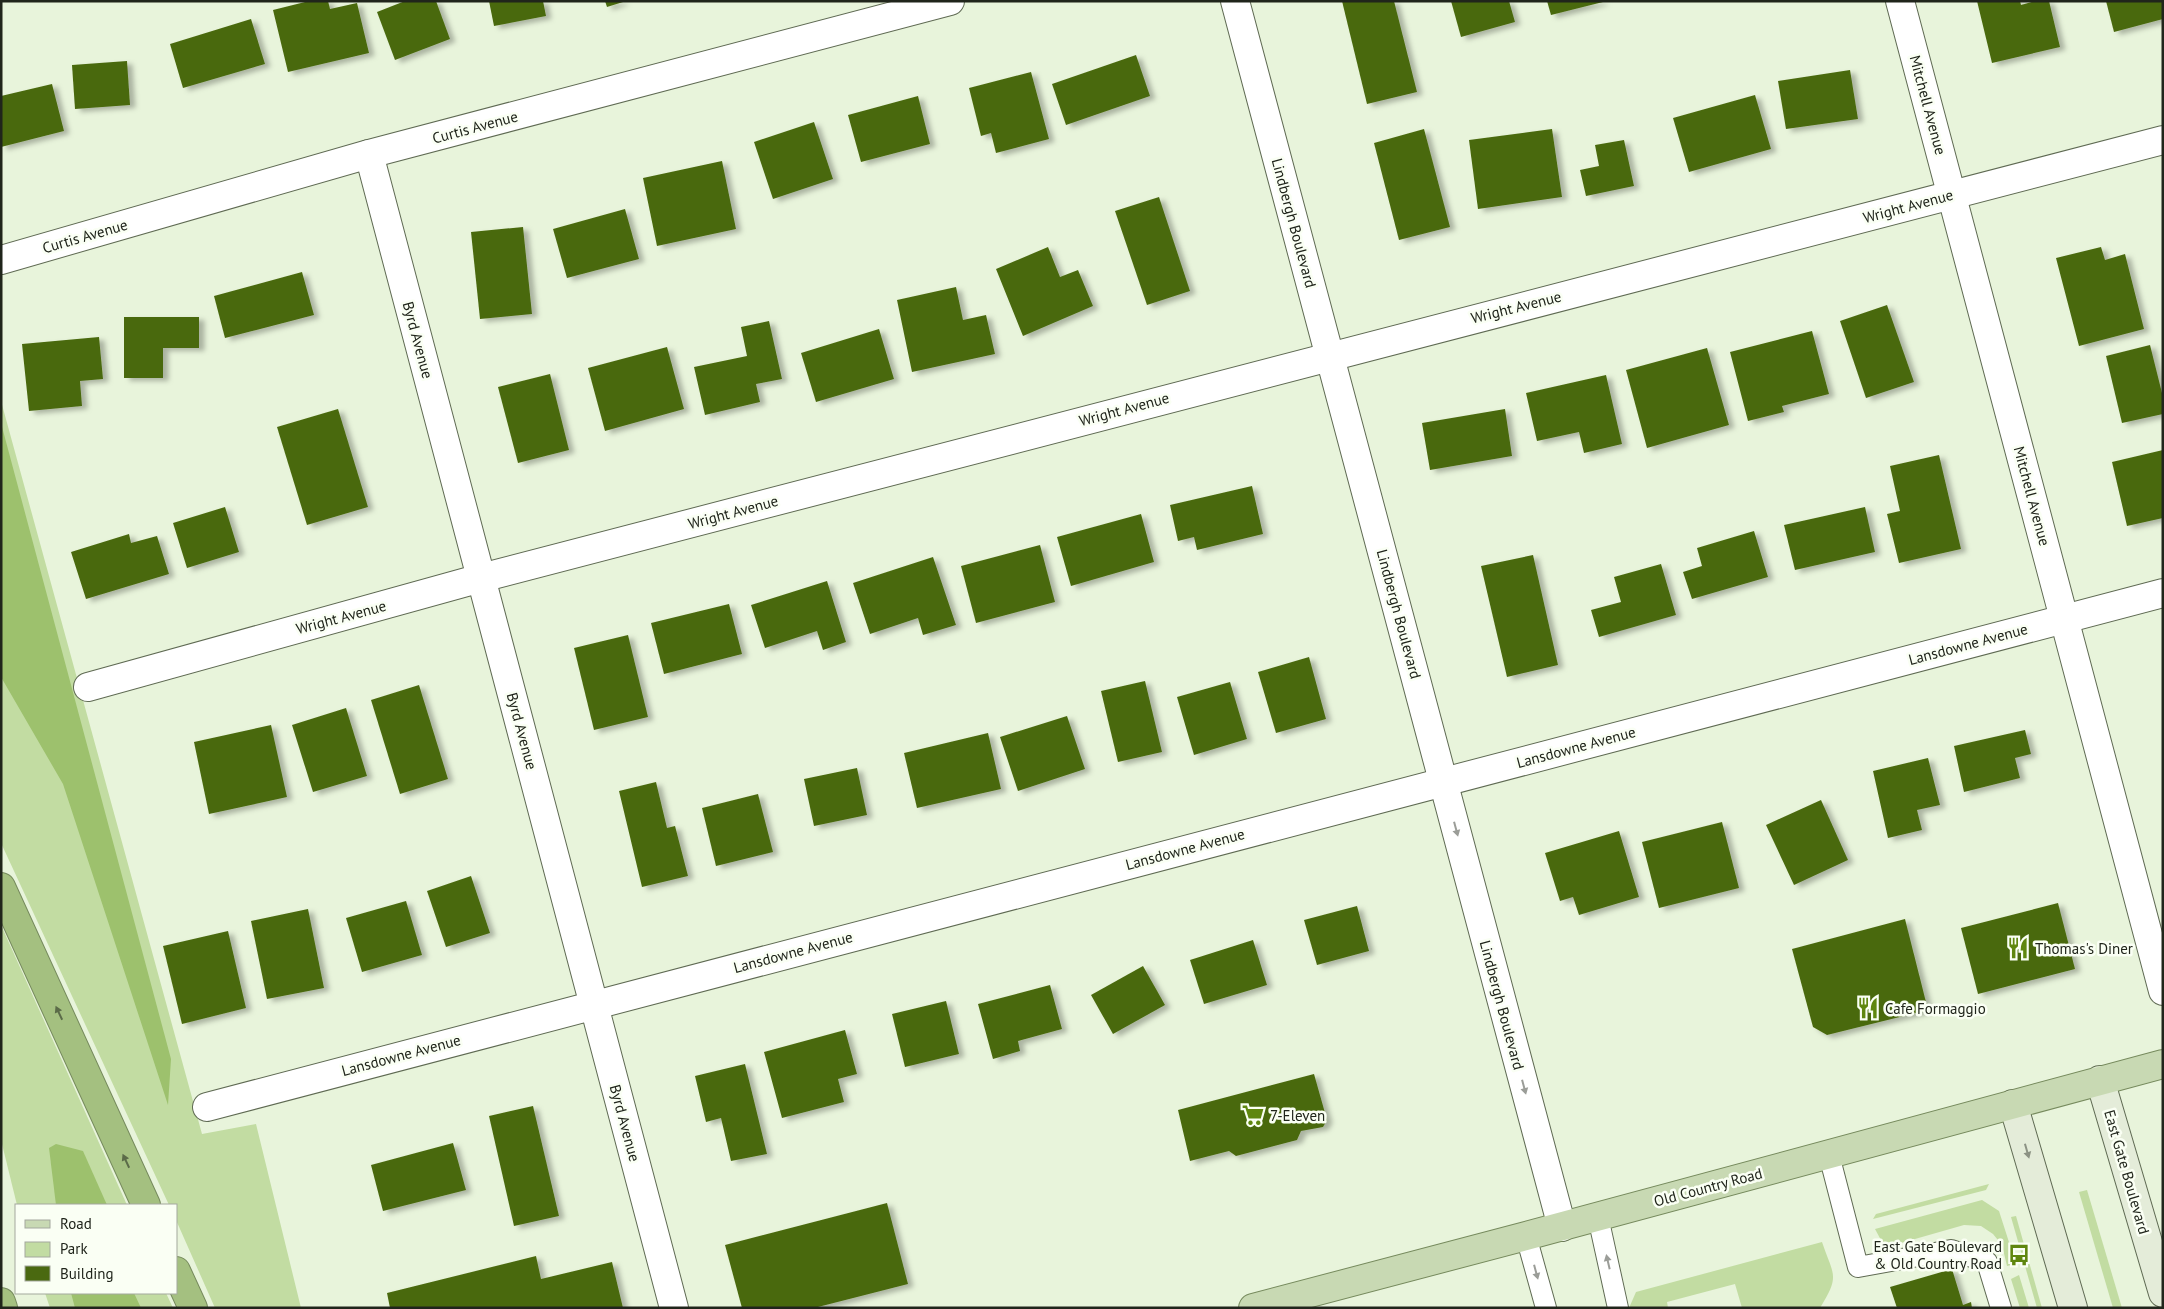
<svg xmlns="http://www.w3.org/2000/svg" width="2164" height="1309" font-family="'PT Sans',sans-serif">
<defs>
<filter id="shadow"><feDropShadow dx="5.5" dy="3" stdDeviation="2.5" flood-color="#0004"/></filter>
</defs>
<rect width="100%" height="100%" fill="#e8f4db"/>
<!-- green -->
<g fill="#c2dca2">
<polygon points="1,401 202,1134 256,1124 301,1308 215,1308 176,1220 176,1205 169,1205 1,843"/>
<polygon points="1,925 127,1205 17,1205 1,1140"/>
<polygon points="1989,1184 1986,1190 1873,1219 1876,1214"/>
<polygon points="2087,1190 2122,1308 2113,1308 2079,1192"/>
<polygon points="1982,1200 1999,1211 2016,1264 2007,1266 2002,1245 1993,1234 1981,1226 1964,1225 1894,1245 1882,1242 1875,1229"/>
<polygon points="2016,1216 2042,1308 2037,1308 2011,1217"/>
<path d="M 1822,1242 C 1834,1277 1840,1275 1820,1308 L 1742,1308 L 1735,1284 L 1667,1302 L 1668,1308 L 1629,1308 L 1636,1292 Z"/>
<polygon points="2019,1275 2029,1308 2020,1308 2011,1279"/>
<polygon points="45,1293 166,1293 173,1308 50,1308"/>
</g>
<!-- forest -->
<g fill="#9dc16d">
<polygon points="1,423 171,1059 168,1105 63,784 1,677"/>
<polygon points="56,1144 83,1151 107,1205 56,1205 49,1148"/>
<polygon points="71,1293 134,1293 141,1308 75,1308"/>
</g>
<!-- building -->
<g fill="#4a6910" filter="url(#shadow)">
<polygon points="309,1 328,1 330,9 357,3 369,53 288,72 273,10"/>
<polygon points="405,1 436,1 450,39 395,60 377,12"/>
<polygon points="489,1 543,1 546,16 494,26"/>
<polygon points="605,1 623,1 623,2 607,7"/>
<polygon points="1342,1 1394,1 1417,92 1367,104"/>
<polygon points="1451,1 1509,1 1515,22 1461,37"/>
<polygon points="1547,1 1602,1 1603,2 1551,15"/>
<polygon points="1977,1 2020,1 2021,5 2035,1 2049,1 2060,47 1992,63"/>
<polygon points="2106,1 2163,1 2163,19 2114,32"/>
<polygon points="251,19 265,64 183,88 170,44"/>
<polygon points="1136,55 1150,96 1066,125 1052,84"/>
<polygon points="127,61 130,105 75,109 72,65"/>
<polygon points="1850,70 1858,119 1786,129 1778,81"/>
<polygon points="1031,72 1049,139 996,153 991,133 981,136 969,88"/>
<polygon points="52,84 64,131 1,147 1,96"/>
<polygon points="1755,95 1771,149 1689,172 1673,118"/>
<polygon points="918,96 930,144 861,162 848,115"/>
<polygon points="814,122 833,179 773,199 754,142"/>
<polygon points="1424,129 1450,227 1399,240 1374,143"/>
<polygon points="1552,129 1562,197 1478,209 1469,140"/>
<polygon points="1624,140 1634,186 1586,196 1580,170 1599,166 1595,145"/>
<polygon points="722,161 736,229 657,246 643,178"/>
<polygon points="1159,197 1190,291 1147,305 1115,211"/>
<polygon points="625,209 639,259 567,278 553,229"/>
<polygon points="523,227 532,314 480,319 471,232"/>
<polygon points="1048,247 1060,277 1078,270 1093,306 1023,336 996,269"/>
<polygon points="2101,247 2105,260 2125,254 2144,329 2079,346 2056,258"/>
<polygon points="302,272 314,315 225,338 214,296"/>
<polygon points="956,287 963,320 986,315 995,354 912,372 897,300"/>
<polygon points="1887,305 1914,382 1866,398 1840,321"/>
<polygon points="124,317 199,317 199,348 163,348 163,378 124,378"/>
<polygon points="769,321 782,379 756,384 760,402 705,415 694,367 747,356 741,327"/>
<polygon points="879,329 894,379 816,402 801,353"/>
<polygon points="1812,331 1829,394 1782,406 1784,412 1748,421 1730,352"/>
<polygon points="99,337 103,379 80,381 82,406 29,411 22,344"/>
<polygon points="2150,345 2163,397 2163,414 2122,423 2106,356"/>
<polygon points="667,347 684,409 605,431 588,368"/>
<polygon points="1707,348 1729,425 1647,448 1626,370"/>
<polygon points="550,374 569,450 518,463 498,387"/>
<polygon points="1606,375 1622,444 1584,453 1579,432 1537,441 1526,393"/>
<polygon points="338,409 368,507 307,525 277,427"/>
<polygon points="1505,409 1512,456 1430,470 1422,423"/>
<polygon points="2163,450 2163,518 2127,526 2112,462"/>
<polygon points="1939,455 1961,549 1899,563 1887,514 1900,511 1890,466"/>
<polygon points="1252,486 1263,534 1197,550 1194,537 1178,541 1170,505"/>
<polygon points="225,507 239,552 187,568 173,523"/>
<polygon points="1865,507 1875,552 1795,570 1784,525"/>
<polygon points="1141,514 1154,562 1071,586 1057,537"/>
<polygon points="1754,531 1768,577 1692,599 1683,572 1702,566 1697,548"/>
<polygon points="129,534 131,543 157,536 169,574 86,599 71,552"/>
<polygon points="1040,545 1055,602 976,623 961,566"/>
<polygon points="1533,555 1558,665 1507,677 1481,566"/>
<polygon points="933,557 956,625 923,635 918,618 870,634 853,583"/>
<polygon points="1661,564 1676,615 1599,637 1591,610 1621,602 1614,577"/>
<polygon points="827,581 846,642 823,650 817,631 765,648 751,605"/>
<polygon points="729,604 742,654 664,674 651,623"/>
<polygon points="628,635 648,717 594,730 574,648"/>
<polygon points="1309,657 1326,719 1276,733 1258,672"/>
<polygon points="1145,681 1162,752 1118,762 1101,691"/>
<polygon points="1230,682 1247,739 1194,755 1177,697"/>
<polygon points="419,685 448,779 400,794 371,700"/>
<polygon points="346,708 367,776 313,792 292,725"/>
<polygon points="1067,716 1085,769 1018,791 1000,737"/>
<polygon points="271,725 287,797 209,814 194,742"/>
<polygon points="2025,730 2031,754 2015,758 2020,778 1964,792 1954,746"/>
<polygon points="988,733 1001,789 917,808 904,753"/>
<polygon points="1928,758 1940,805 1917,810 1922,830 1888,838 1873,771"/>
<polygon points="857,768 867,815 814,826 804,779"/>
<polygon points="656,782 667,828 675,826 688,876 642,887 619,791"/>
<polygon points="758,794 773,852 716,866 702,808"/>
<polygon points="1821,800 1848,860 1794,885 1766,825"/>
<polygon points="1722,822 1739,888 1659,908 1642,842"/>
<polygon points="1619,831 1639,897 1579,915 1573,897 1560,901 1545,853"/>
<polygon points="471,876 490,933 446,947 427,891"/>
<polygon points="406,901 422,955 362,972 346,918"/>
<polygon points="2058,903 2075,969 1978,994 1961,928"/>
<polygon points="1357,906 1369,951 1317,965 1304,920"/>
<polygon points="308,909 324,988 267,999 251,921"/>
<polygon points="1905,919 1928,1010 1827,1035 1813,1027 1792,949"/>
<polygon points="228,931 246,1008 182,1024 163,946"/>
<polygon points="1253,940 1267,985 1204,1004 1190,960"/>
<polygon points="1143,966 1165,1005 1113,1034 1091,995"/>
<polygon points="1050,985 1062,1029 1018,1041 1020,1051 993,1059 978,1004"/>
<polygon points="946,1001 959,1054 905,1067 892,1014"/>
<polygon points="845,1030 857,1074 838,1079 844,1102 782,1118 764,1052"/>
<polygon points="745,1064 767,1154 731,1161 721,1118 706,1122 695,1076"/>
<polygon points="1314,1074 1327,1120 1323,1127 1301,1131 1297,1140 1236,1156 1229,1151 1190,1161 1178,1110"/>
<polygon points="533,1106 559,1216 514,1226 489,1116"/>
<polygon points="453,1143 466,1190 383,1211 371,1165"/>
<polygon points="887,1203 908,1284 814,1308 742,1308 725,1245"/>
<polygon points="536,1256 541,1279 612,1262 623,1308 390,1308 387,1293"/>
<polygon points="1952,1269 1963,1305 1971,1302 1972,1308 1897,1308 1890,1287"/>
</g>
<g fill="none" stroke-linecap="round" stroke-linejoin="round">
<!-- lane casing -->
<g stroke="#5f6a53" stroke-width="22">
<g id="lane">
<polyline points="1829,1155 1858,1267 1951,1250 1987,1262 2001,1308"/>
<polyline points="1598,1217 1618,1308"/>
<polyline points="1526,1236 1546,1308"/>
</g>
</g>
<!-- street casing -->
<g stroke="#5f6a53" stroke-width="30">
<g id="street">
<polyline points="1235,1 1562,1227"/>
<polyline points="1900,1 2163,991"/>
<polyline points="369,154 674,1308"/>
<polyline points="1,260 369,154 950,1"/>
<polyline points="88,687 481,578 2163,140"/>
<polyline points="207,1107 2163,593"/>
</g>
</g>
<!-- secondary casing -->
<g stroke="#5f6a53" stroke-width="30">
<g id="secondary">
<polyline points="2100,1080 2163,1293"/>
<polyline points="2013,1104 2073,1308"/>
</g>
</g>
<!-- primary casing -->
<g stroke="#768a5d" stroke-width="30">
<polyline id="primary" points="1253,1308 1526,1236 2163,1064"/>
</g>
<!-- highway casing -->
<g stroke="#768a5d" stroke-width="30">
<g id="highway">
<polyline points="1,887 146,1205"/>
<polyline points="176,1271 193,1308"/>
<polyline points="1,1302 3,1308"/>
</g>
</g>
<!-- lane -->
<use href="#lane" stroke="#fff" stroke-width="20"/>
<!-- street -->
<use href="#street" stroke="#fff" stroke-width="28"/>
<!-- secondary -->
<use href="#secondary" stroke="#e4ecd9" stroke-width="28"/>
<!-- primary -->
<use href="#primary" stroke="#c8d9b3" stroke-width="28"/>
<!-- highway -->
<use href="#highway" stroke="#a4c080" stroke-width="28"/>
</g>
<!-- one-way arrows -->
<defs><path id="oneway-solid" d="M-6-.8H1V-3.2L6.5 0L1 3.2V.8H-6Z" transform="scale(1.25)"/></defs>
<g fill="#9b9d98">
<use href="#oneway-solid" transform="translate(1456 829) rotate(75)"/>
<use href="#oneway-solid" transform="translate(1524 1087) rotate(75)"/>
<use href="#oneway-solid" transform="translate(1608 1262) rotate(-103)"/>
<use href="#oneway-solid" transform="translate(1536 1272) rotate(75)"/>
</g>
<g fill="#5b6b48">
<use href="#oneway-solid" transform="translate(59 1013) rotate(-115)"/>
<use href="#oneway-solid" transform="translate(126 1161) rotate(-115)"/>
</g>
<use fill="#8c9284" href="#oneway-solid" transform="translate(2027 1151) rotate(74)"/>
<!-- icons -->
<defs>
<g id="restaurant-bare" transform="scale(1.725)"><path d="M-5-6h1v4h1v-4h1v4h1v-4h1v5L-1.5 .5V6h-2V.5L-5-1ZM5-6V6H3V1.5H1.5Q1.5-4 5-6Z" fill="#5f870f" stroke="#fafff4" stroke-width="2.5" paint-order="stroke"/></g>
<g id="supermarket-bare" transform="scale(1.725)"><path d="M-6-5.5h2.5l.6 2H6L4.5 2H-2.5L-4.4-4H-6ZM-1.5 3.2a1.3 1.3 0 1 0 .1 0ZM3 3.2a1.3 1.3 0 1 0 .1 0Z" fill="#5f870f" stroke="#fafff4" stroke-width="2.5" paint-order="stroke"/></g>
<g id="bus-bare" transform="scale(1.725)"><path d="M-5-6H5V4H4V6H2V4H-2V6H-4V4H-5ZM-3.5-4V0h7V-4ZM-3.5 1.2v1.5H-2V1.2ZM2 1.2v1.5H3.5V1.2Z" fill="#5f870f" stroke="#fafff4" stroke-width="2.5" paint-order="stroke"/></g>
</defs>
<g fill-rule="evenodd">
<use href="#restaurant-bare" x="2018" y="948"/>
<use href="#restaurant-bare" x="1868" y="1008"/>
<use href="#supermarket-bare" x="1253" y="1115"/>
<use href="#bus-bare" x="2019" y="1255"/>
</g>
<g text-anchor="middle" dominant-baseline="central" stroke-width="5" stroke-linejoin="round" paint-order="stroke">
<!-- street labels -->
<g font-size="15" fill="#20251b" stroke="#fafff4">
<text transform="translate(1928 105) rotate(75)">Mitchell Avenue</text>
<text transform="translate(475 127) rotate(-15)">Curtis Avenue</text>
<text transform="translate(1908 206) rotate(-15)">Wright Avenue</text>
<text transform="translate(1294 223) rotate(75)">Lindbergh Boulevard</text>
<text transform="translate(85 236) rotate(-16)">Curtis Avenue</text>
<text transform="translate(1516 307) rotate(-14)">Wright Avenue</text>
<text transform="translate(418 340) rotate(75)">Byrd Avenue</text>
<text transform="translate(1124 409) rotate(-15)">Wright Avenue</text>
<text transform="translate(2032 496) rotate(75)">Mitchell Avenue</text>
<text transform="translate(733 512) rotate(-15)">Wright Avenue</text>
<text transform="translate(1399 614) rotate(75)">Lindbergh Boulevard</text>
<text transform="translate(341 617) rotate(-15)">Wright Avenue</text>
<text transform="translate(1968 644) rotate(-15)">Lansdowne Avenue</text>
<text transform="translate(522 731) rotate(75)">Byrd Avenue</text>
<text transform="translate(1576 747) rotate(-15)">Lansdowne Avenue</text>
<text transform="translate(1185 849) rotate(-15)">Lansdowne Avenue</text>
<text transform="translate(793 952) rotate(-15)">Lansdowne Avenue</text>
<text transform="translate(1502 1005) rotate(75)">Lindbergh Boulevard</text>
<text transform="translate(401 1055) rotate(-15)">Lansdowne Avenue</text>
<text transform="translate(625 1123) rotate(75)">Byrd Avenue</text>
<text transform="translate(2127 1172) rotate(74)">East Gate Boulevard</text>
<text transform="translate(1708 1187) rotate(-15)">Old Country Road</text>
</g>
<!-- poi labels -->
<g font-size="15" fill="#20251b" stroke="#fafff4" text-anchor="start">
<text x="2035" y="948">Thomas's Diner</text>
<text x="1885" y="1008">Cafe Formaggio</text>
<text x="1270" y="1115">7-Eleven</text>
<text x="2002" y="1246" text-anchor="end">East Gate Boulevard<tspan x="2002" dy="17">&amp; Old Country Road</tspan></text>
</g>
</g>
<!-- border -->
<rect width="2164" height="1309" fill="none" stroke="#20251b" stroke-width="5"/>
<!-- legend -->
<rect x="15" y="1204" width="162" height="90" fill="#fafff4" stroke="#a3a89d"/>
<rect x="25" y="1220" width="25" height="8" fill="#c8d9b3" stroke="#a3a89d"/>
<text x="60" y="1229" font-size="15" fill="#20251b">Road</text>
<rect x="25" y="1242" width="25" height="15" fill="#c2dca2" stroke="#a3a89d"/>
<text x="60" y="1254" font-size="15" fill="#20251b">Park</text>
<rect x="25" y="1266" width="25" height="15" fill="#4a6910" stroke="#a3a89d"/>
<text x="60" y="1279" font-size="15" fill="#20251b">Building</text>
</svg>
